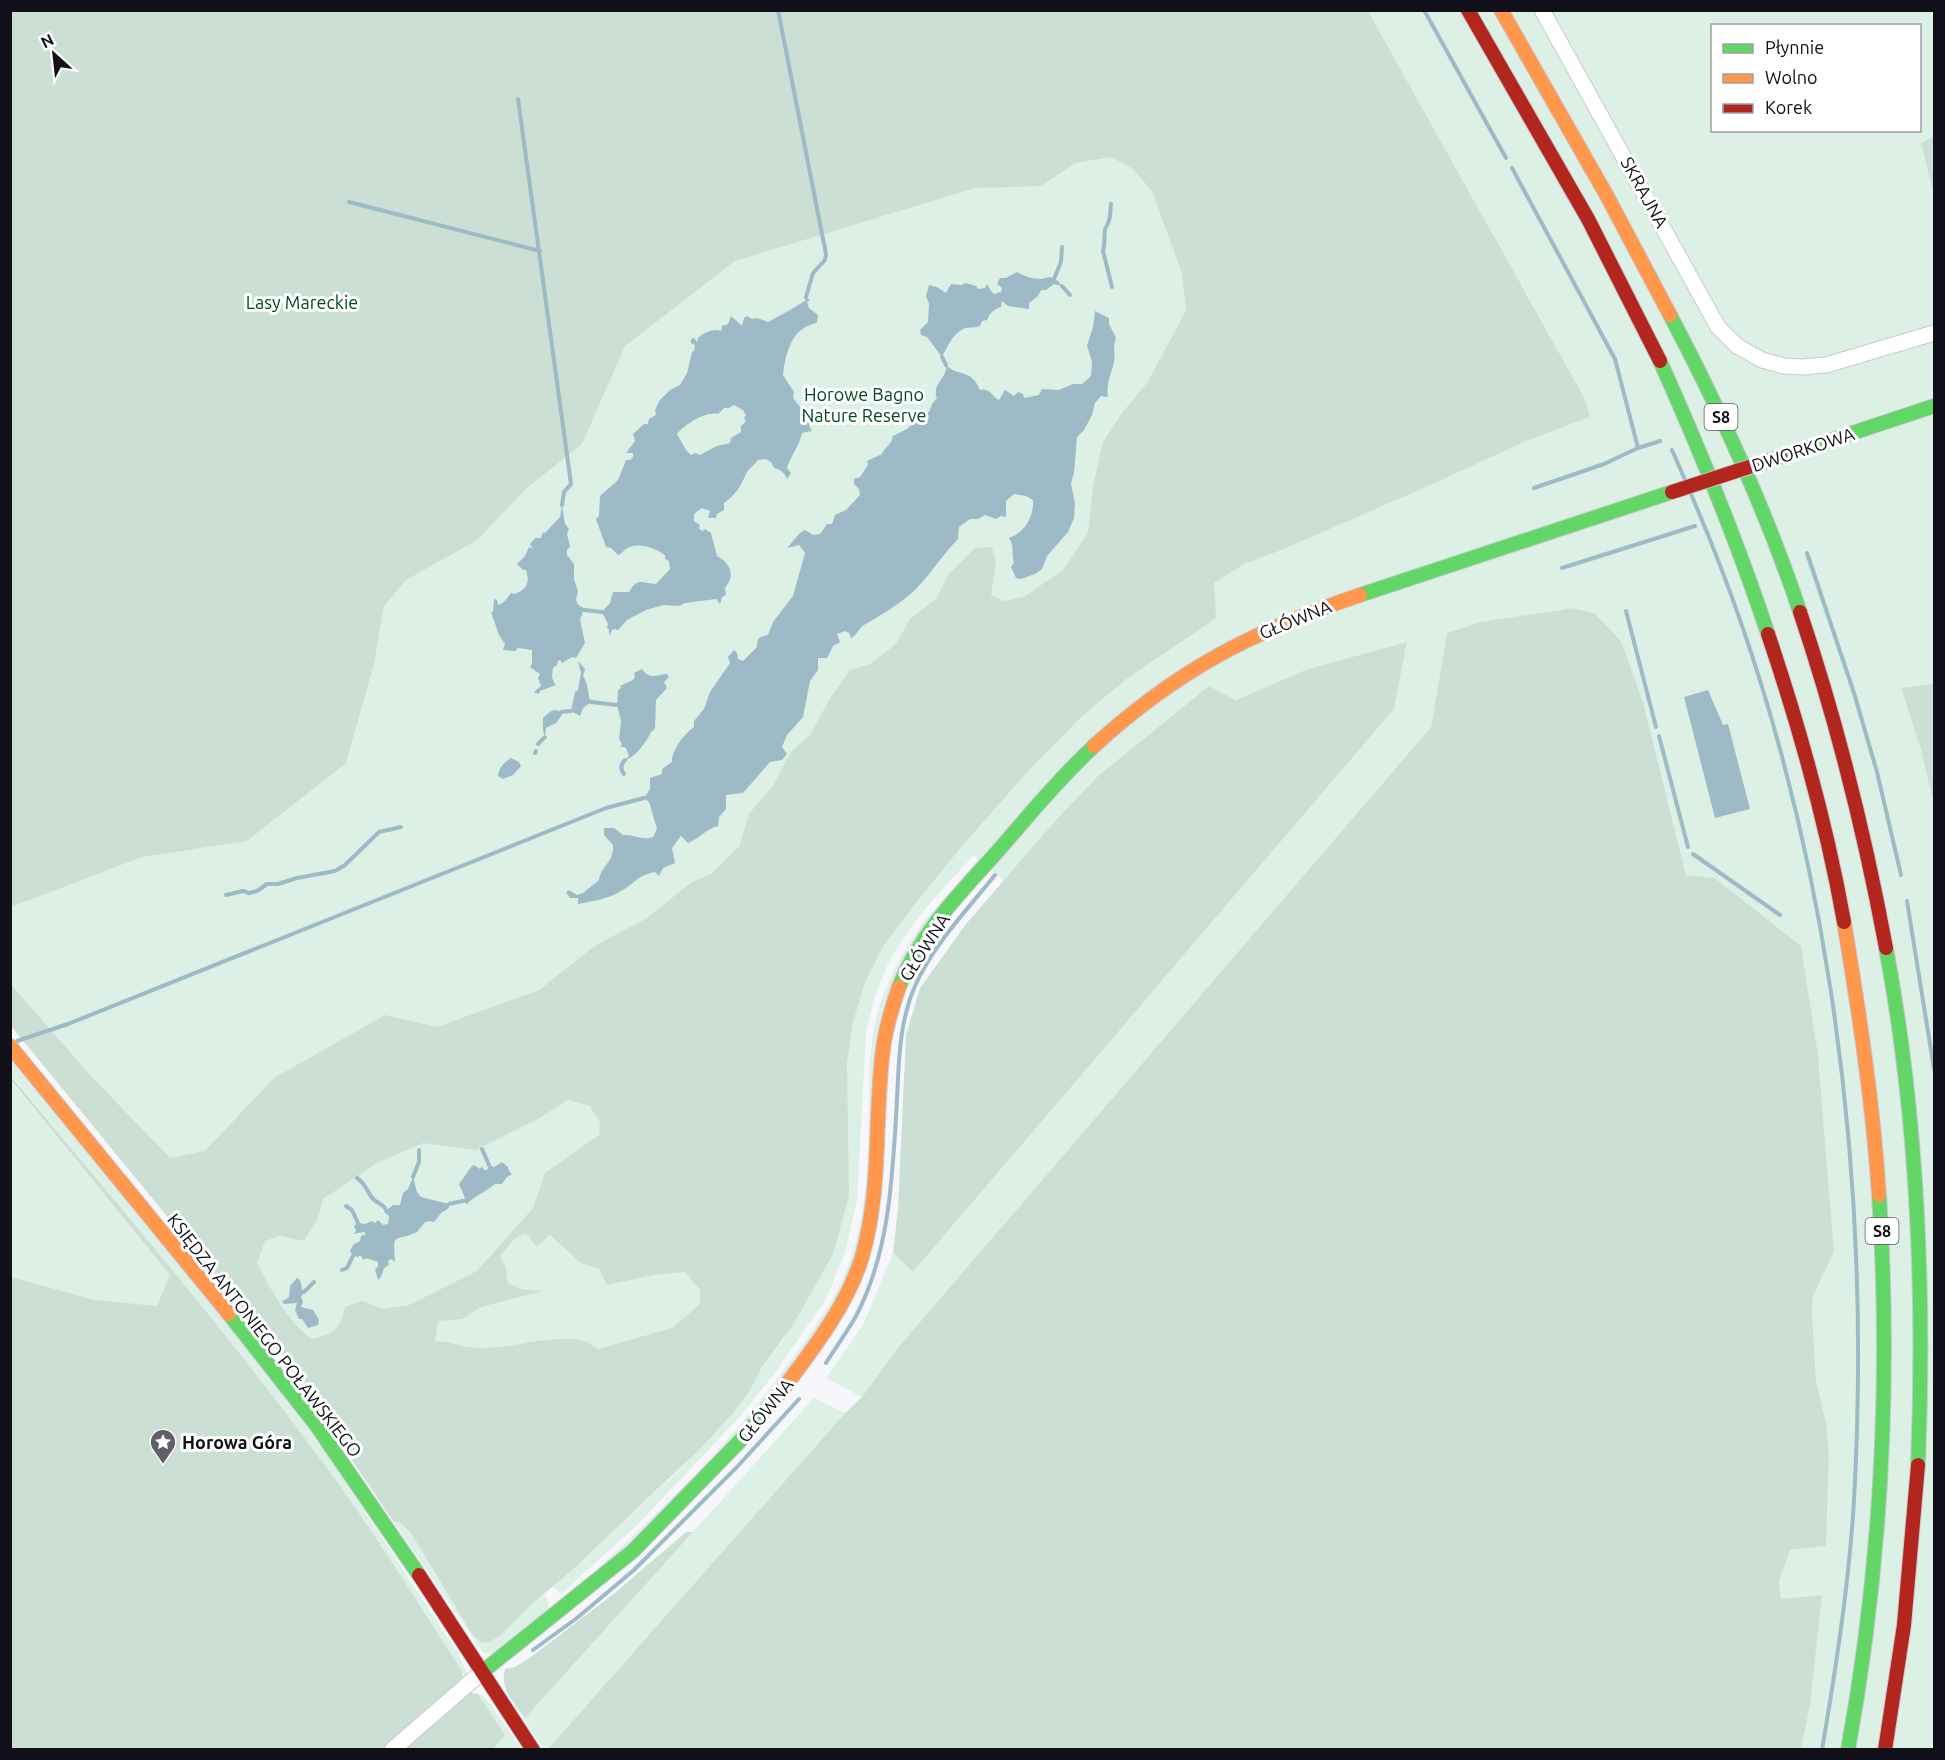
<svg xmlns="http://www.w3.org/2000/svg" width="1945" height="1760" font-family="Ubuntu,sans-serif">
<rect width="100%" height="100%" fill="#f6f6fb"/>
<!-- green -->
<g fill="#ddf0e6" fill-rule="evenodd">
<path d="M 436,10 L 1246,11 L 1261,34 L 1290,138 L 1389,281 L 1459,402 L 1493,234 L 1368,11 L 1934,11 L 1934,136 L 1921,143 L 1934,195 L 1934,684 L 1901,689 L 1921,750 L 1934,805 L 1934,1749 L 1801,1749 L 1810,1705 L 1822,1595 L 1781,1599 L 1779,1581 L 1790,1550 L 1826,1546 L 1829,1455 L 1826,1422 L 1816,1380 L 1812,1310 L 1813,1296 L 1834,1252 L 1818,1054 L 1801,947 L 1715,878 L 1686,875 L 1643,702 L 1621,641 L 1594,613 L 1573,608 L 1480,622 L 1447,633 L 1431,727 L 897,1349 L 862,1397 L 826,1378 L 863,1325 L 893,1253 L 913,1272 L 1394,709 L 1407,643 L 1305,670 L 1236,700 L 1209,686 L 1099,775 L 1056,820 L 1004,881 L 981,861 C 925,922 887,968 875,1052 C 869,1118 875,1183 858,1247 C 848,1283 829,1312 808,1343 C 743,1437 662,1519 575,1592 L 572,1592 C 653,1519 733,1443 797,1352 C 818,1324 837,1296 849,1263 C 867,1214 868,1162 869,1111 C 869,1073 869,1035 882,999 C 893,969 908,941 928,917 C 944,897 963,879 978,859 L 974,855 L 973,856 C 941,891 905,927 885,971 C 876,990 871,1012 866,1033 L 857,1200 L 845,1253 L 826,1299 L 774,1374 L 739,1418 L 638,1524 L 561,1594 L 553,1586 L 675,1474 L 734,1412 L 751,1389 L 762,1367 L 784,1339 L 796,1319 L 721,1375 L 486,1406 L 407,1393 L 362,1414 L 304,1352 L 11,987 L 11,874 L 97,838 L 187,814 L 270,786 L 352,741 L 374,664 L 381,623 L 375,585 L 453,540 L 478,480 L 463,458 L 356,355 L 237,318 L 94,347 L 203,174 L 319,141 L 422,91 L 381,25 L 412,23 ZM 1712,26 L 1920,26 L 1920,130 L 1712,130 ZM 1522,285 L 1585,399 L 1590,417 L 1526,441 L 1487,458 Z"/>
<polygon points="10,1059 250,1351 328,1456 459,1655 467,1674 463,1679 391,1561 313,1449 174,1273 11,1075"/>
<polygon points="10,1080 170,1275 158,1306 146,1305 11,1349"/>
<polygon points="814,1398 845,1413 548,1749 543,1749 505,1689 525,1718"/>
<path d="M 393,1521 L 400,1523 L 411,1533 L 472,1634 L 533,1603 L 544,1594 C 548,1599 550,1604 547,1610 L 491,1654 L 483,1652 Z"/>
<polygon points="478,1694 484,1696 522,1749 493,1749 505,1735"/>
</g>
<!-- forest -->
<g fill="#ccdfd5" fill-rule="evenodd">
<path d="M 11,11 L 1368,11 L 1585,399 L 1590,417 L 1526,441 L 1426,487 L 1279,551 L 1244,564 L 1214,583 L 1216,618 L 1125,680 L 1080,718 L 1031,768 L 963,845 L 918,900 L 884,945 L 865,982 L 853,1022 L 847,1063 L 849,1196 L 833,1254 L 793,1325 L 762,1367 L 751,1389 L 734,1412 L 702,1447 L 572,1570 L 533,1603 L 502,1634 L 490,1642 L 482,1643 L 472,1634 L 411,1533 L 400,1523 L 393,1521 L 331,1429 L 326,1419 L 326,1410 L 11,1026 L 10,983 L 89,1074 L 170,1158 L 205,1151 L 274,1078 L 385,1015 L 437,1027 L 539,990 L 596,945 L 647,918 L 692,882 L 711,874 L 739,847 L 749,814 L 774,784 L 791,752 L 810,735 L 829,700 L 850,670 L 870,664 L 895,645 L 910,619 L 936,599 L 948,575 L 975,548 L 992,547 L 996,563 L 991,595 L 1003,601 L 1024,597 L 1064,569 L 1088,533 L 1093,487 L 1103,442 L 1122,413 L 1147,383 L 1186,311 L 1182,273 L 1152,191 L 1133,169 L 1111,157 L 1075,163 L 1041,186 L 975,188 L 735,261 L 625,346 L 582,444 L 527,488 L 477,540 L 406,580 L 384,606 L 374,664 L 346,763 L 247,841 L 142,857 L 11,907 ZM 568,1100 L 590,1106 L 600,1123 L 599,1135 L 545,1173 L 533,1208 L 477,1271 L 409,1305 L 384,1309 L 362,1301 L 345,1307 C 340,1331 334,1333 312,1339 C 287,1321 271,1290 257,1263 L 265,1241 L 280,1236 L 304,1241 L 318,1218 L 323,1199 L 377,1163 L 423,1143 L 476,1150 L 538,1119 ZM 526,1233 L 537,1247 L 550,1235 L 581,1263 L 599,1269 L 607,1285 L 653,1275 L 685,1272 L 700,1290 L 700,1304 L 672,1328 L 598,1349 C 593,1346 587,1341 581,1340 C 546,1334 504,1352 468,1347 C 456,1345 447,1341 435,1341 L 438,1321 L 462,1319 L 481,1307 L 543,1291 L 520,1289 L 508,1283 L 506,1268 L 500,1256 L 514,1239 Z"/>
<polygon points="1934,136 1934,195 1921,143"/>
<polygon points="1573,608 1594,613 1621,641 1643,702 1686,875 1715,878 1801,946 1818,1054 1834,1252 1813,1296 1812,1310 1816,1380 1826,1422 1829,1455 1826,1546 1790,1550 1779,1581 1781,1599 1822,1595 1810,1705 1801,1749 548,1749 845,1413 862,1397 897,1349 1431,727 1447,633 1480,622"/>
<polygon points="1407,642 1394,709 913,1272 893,1253 898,1209 906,1035 920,988 966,924 1056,820 1099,775 1209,686 1236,700 1305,670"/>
<polygon points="1934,684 1934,805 1921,750 1901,688"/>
<path d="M 10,1075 C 112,1198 217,1320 312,1448 C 366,1519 413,1595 461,1670 L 463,1679 L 472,1693 L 478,1694 L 505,1735 L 493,1749 L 11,1749 L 11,1277 L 94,1300 L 157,1306 L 170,1275 L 11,1080 Z"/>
<path d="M 686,1532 L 693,1532 L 525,1718 C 513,1701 500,1690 505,1669 L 515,1667 L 531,1657 L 616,1592 Z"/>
</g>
<!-- water -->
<g fill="#9ebac7" fill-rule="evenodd">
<path d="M 1017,272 C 1029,278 1036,281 1050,277 L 1058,281 L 1062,286 L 1054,284 L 1046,290 L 1041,290 L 1038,296 L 1029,303 L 1029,309 L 1008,306 L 1002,301 L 1001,307 C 994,309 990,313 987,320 L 982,321 L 980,326 C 975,328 971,327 966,328 C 953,332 948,346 942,357 L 927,337 L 921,335 L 920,330 L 928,322 L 929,304 L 926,296 L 929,285 L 937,287 L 946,293 L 951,284 L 961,285 L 966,283 L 976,286 L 978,289 L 985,288 L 987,284 L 991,291 L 994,294 L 1001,292 L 1002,288 L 997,284 L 1000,278 L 1006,278 Z"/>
<path d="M 806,297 L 810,300 L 807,302 L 809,308 L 818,315 L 817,322 C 813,325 808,325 804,328 C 789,337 785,359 783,375 L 794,392 L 793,398 L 811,421 L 809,426 L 812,431 L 802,433 C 799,447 791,455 787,468 L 791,473 L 787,479 C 784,472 781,470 774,468 L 771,462 L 766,459 L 758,460 C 754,465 747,470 745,476 C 740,488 735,495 724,503 L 724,510 L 717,514 L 716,518 L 708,518 L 710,511 L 702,508 L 694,514 L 694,521 L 700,525 L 699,529 L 703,531 L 705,529 L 711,533 L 717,556 C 730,563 736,575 725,588 L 726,595 L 722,597 L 720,604 L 716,599 L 685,603 L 679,606 L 663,605 L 646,610 L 627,620 L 618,630 L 613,629 L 609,635 L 609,629 L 607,628 L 608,624 L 602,612 L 610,603 L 613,592 L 629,592 C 638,577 641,583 656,584 L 670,569 L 669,561 L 665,559 L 665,555 C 655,548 638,541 626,549 C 623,551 621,554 618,555 L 611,548 L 606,547 L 596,519 L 599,516 L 600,496 L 618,480 L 626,460 L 630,460 L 633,457 L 633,453 L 626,453 L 635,441 L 633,434 L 644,424 L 648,424 L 649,419 L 656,415 L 655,410 L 660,400 L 670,390 L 680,385 L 687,373 L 692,352 L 694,351 L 695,345 L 691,343 L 691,339 L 694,338 L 697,342 L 698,338 C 705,332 714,328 721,331 L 722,326 L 728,324 L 731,316 L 742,326 L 744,318 L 747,316 L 752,319 L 757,318 L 768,322 C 781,315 794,308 805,301 ZM 734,405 L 743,410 L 746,415 L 744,418 L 746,421 L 741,426 L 741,432 L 731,438 L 730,443 L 717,446 L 700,455 L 695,453 L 691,455 L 686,450 L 677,434 C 685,424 706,411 718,414 L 724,408 L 729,408 Z"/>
<path d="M 1095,311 L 1109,318 L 1109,324 L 1116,338 C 1112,348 1116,354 1114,362 C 1111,375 1106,383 1108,397 L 1101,396 L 1095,403 L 1092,415 L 1084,430 L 1077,437 L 1074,473 L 1071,483 L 1075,504 L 1074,518 L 1068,532 L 1047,556 L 1042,569 L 1035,574 L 1021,579 L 1016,578 L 1011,567 L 1014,563 C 1011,554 1015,546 1009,538 C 1025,532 1034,517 1033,500 L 1026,496 L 1014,494 L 1006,501 L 1006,517 L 1001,516 L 996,519 L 985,515 L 978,519 L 970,519 L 959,527 L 958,539 C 942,555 931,574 915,590 C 900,604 881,615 864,625 C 859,628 857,635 851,638 L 849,633 L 845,631 L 837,634 L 840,642 L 833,646 L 827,658 L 818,658 L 818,670 L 810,681 L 803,717 L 787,735 L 782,747 L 787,754 L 782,760 L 770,762 L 743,793 L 726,795 L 726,809 L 719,817 L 718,826 C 706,829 700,838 688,843 L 681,836 L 672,848 L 675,863 L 663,868 L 659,876 L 655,872 C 636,876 636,883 621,891 C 609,899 592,901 578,904 L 578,898 L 570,898 L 566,892 L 569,890 L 577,895 L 583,893 L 599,880 C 601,865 614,863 613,845 L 604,835 L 604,828 L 614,828 L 623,835 C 634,834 642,841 653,837 L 657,829 L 649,802 L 644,798 L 650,789 L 650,778 L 662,774 L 662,769 L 672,762 C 671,751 685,733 694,727 L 694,721 L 704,709 L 710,692 L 730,663 L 728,657 L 734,650 L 737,653 L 738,659 L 743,661 L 757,647 C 757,638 759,637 768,635 L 773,622 L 793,596 L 805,553 L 799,545 L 787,548 L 800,533 L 805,530 L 813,535 L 820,534 L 827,524 L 832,524 L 835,515 L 846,510 L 860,495 L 859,489 L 854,484 L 854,479 L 860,477 L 868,465 L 867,461 L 882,454 C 885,447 892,444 893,436 L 907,429 L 921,415 L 929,412 L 932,404 L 937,398 C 931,384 948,378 946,365 C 958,377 971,368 980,390 C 989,387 992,396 999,400 L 1005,390 L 1014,396 L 1018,392 L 1023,394 L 1024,398 L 1039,395 L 1042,389 L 1059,390 L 1073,384 L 1082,384 L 1091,376 L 1092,362 L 1087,346 L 1093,327 Z"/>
<path d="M 562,505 L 565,524 L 569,529 L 567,534 L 570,547 L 567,550 L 567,555 L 574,564 L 574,579 L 578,591 L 576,600 L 578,605 L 584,608 L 580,620 L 585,643 L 576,658 L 572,657 L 562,663 L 560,660 L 558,661 L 557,665 L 553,668 C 552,674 551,680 556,685 L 540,691 L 539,694 L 534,692 L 541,686 L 538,678 L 540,674 L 530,667 L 532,664 L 532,650 L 518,648 L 515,651 L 503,650 L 505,644 L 499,635 L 491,612 L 493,612 L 494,599 L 497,600 L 498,605 C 505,603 507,598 511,593 L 515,594 C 527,589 530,583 526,570 L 523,570 L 517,564 L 525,556 L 529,547 L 533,549 L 530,544 L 535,538 L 541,538 L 543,532 L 545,533 L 560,517 Z"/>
<path d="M 578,661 L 585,669 L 583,676 C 589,684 587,693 591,702 L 583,708 L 580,716 L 571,711 L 575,692 L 578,690 L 581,673 Z"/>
<path d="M 642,669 C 650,681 659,674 667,674 L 669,677 L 664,682 L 667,688 L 656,700 L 655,729 L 651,732 C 647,741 635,758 625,760 L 629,756 L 626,748 L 620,746 L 622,744 L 619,739 L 621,721 L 617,705 L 618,690 L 621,688 L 620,686 L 633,680 L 635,677 L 634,673 Z"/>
<polygon points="1708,690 1723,725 1728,724 1750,809 1715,818 1684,697"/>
<polygon points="556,710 561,712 562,715 556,723 546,728 545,737 543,730 543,718 551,711"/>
<path d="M 511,758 L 519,762 L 521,766 L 513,775 L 503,779 L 498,776 C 499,768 503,763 511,758 Z"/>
<path d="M 502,1162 L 508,1167 L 509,1171 L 512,1174 L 507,1177 L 502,1184 L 495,1184 C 486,1192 475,1195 467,1204 L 463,1201 L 465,1198 L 459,1184 L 472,1166 L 474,1165 L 480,1169 L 482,1166 L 484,1170 L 487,1170 L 489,1165 L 494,1167 Z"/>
<path d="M 413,1177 L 417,1192 L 421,1197 L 449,1204 L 449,1208 L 441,1213 L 434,1222 L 430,1221 L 425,1222 L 417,1232 C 393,1243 393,1230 395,1262 L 391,1259 L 388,1261 L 389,1265 L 384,1268 L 381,1277 L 378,1280 L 375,1270 L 378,1266 L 378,1262 L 366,1258 L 364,1260 L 360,1255 L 358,1257 L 353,1256 L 350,1251 L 353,1245 L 360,1241 L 361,1236 L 366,1234 L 364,1232 L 353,1234 L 356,1231 L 354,1226 L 358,1223 L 365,1224 L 372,1221 L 375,1223 L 378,1220 L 383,1225 L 388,1224 L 389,1216 L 384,1212 L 385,1208 L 388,1209 L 393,1205 L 400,1205 L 403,1193 L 408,1189 Z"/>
<polygon points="297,1278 300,1280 302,1287 301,1288 304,1292 301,1297 303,1302 301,1307 313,1310 319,1320 318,1325 308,1328 302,1319 299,1319 295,1310 297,1303 284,1304 282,1302 289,1297 290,1286"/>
</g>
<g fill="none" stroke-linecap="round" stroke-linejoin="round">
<!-- stream -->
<g stroke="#9ebac7" stroke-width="4">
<polyline points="778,10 826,254 825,260 813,273 806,297"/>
<polyline points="1424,10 1506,158"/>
<polyline points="518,99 571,484 564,492 562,505"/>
<polyline points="1512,168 1615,359 1638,448 1660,441"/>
<polyline points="349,202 540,251"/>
<path d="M 1111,204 C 1110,209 1111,215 1109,220 C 1107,228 1107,223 1105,230 C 1104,237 1105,244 1103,251 L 1112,287"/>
<polyline points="1054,279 1061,262 1062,247"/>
<polyline points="1062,286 1070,295"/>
<polyline points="942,357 946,365"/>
<polyline points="1672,450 1685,480"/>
<polyline points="1534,488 1604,464 1638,448"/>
<path d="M 1690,492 C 1826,804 1873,1163 1854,1500 C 1849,1584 1836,1667 1822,1750"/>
<polyline points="1807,553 1854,693 1877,772 1901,875"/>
<polyline points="1562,568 1695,526"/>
<polyline points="584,610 602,612"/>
<polyline points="1626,611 1656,727"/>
<polyline points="591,702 617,705"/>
<polyline points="561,712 571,711"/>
<polyline points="1659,736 1688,847"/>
<polyline points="538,744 545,737"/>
<polyline points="535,753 536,751"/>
<path d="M 624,774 C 620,769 621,764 625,760"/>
<polyline points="1693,854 1780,915"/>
<polyline points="226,895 243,891 249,893 257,891 267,884 278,884 297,878 335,871 345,865 379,832 401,827"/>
<polyline points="1907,901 1934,1069"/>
<polyline points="17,1041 68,1024 606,808 644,798"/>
<polyline points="482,1149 489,1165"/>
<polyline points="413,1177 419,1162 419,1150"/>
<path d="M 357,1178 C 366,1184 367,1192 373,1199 C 377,1203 381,1203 385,1208"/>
<polyline points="449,1204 463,1201"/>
<polyline points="346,1206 352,1210 358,1223"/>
<polyline points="342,1270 347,1268 353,1256"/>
<polyline points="304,1292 314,1282"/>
<path d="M 826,1363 C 836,1347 847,1332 856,1316 C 888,1255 892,1185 896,1117 C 899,1073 897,1027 915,986 C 933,945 967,910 995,875"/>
<polyline points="533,1650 577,1618 634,1570 737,1467 799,1399"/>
</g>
<!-- street casing -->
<g stroke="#c9c9d1" stroke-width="17">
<g id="street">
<polyline points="1542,10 1718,327 1737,346 1762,360 1784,366 1802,367 1826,365 1934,333"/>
<polyline points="392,1750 482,1672"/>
</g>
</g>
<!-- fast casing -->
<g stroke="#c9c9d1" stroke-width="16">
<g id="fast">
<path d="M 1670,315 C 1720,410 1766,510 1800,612"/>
<path d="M 1660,361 C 1700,450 1737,541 1768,634"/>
<polyline points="1780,457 1934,406"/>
<polyline points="1360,595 1672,492"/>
<path d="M 1886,948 C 1918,1119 1925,1292 1918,1465"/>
<path d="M 899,987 C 919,934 961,892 998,851 C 1029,815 1059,779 1094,746"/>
<polyline points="229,1314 316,1425 419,1575"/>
<polyline points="482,1672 633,1551 741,1440 783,1389"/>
<path d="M 1848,1750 C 1881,1568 1891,1379 1879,1195"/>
</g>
</g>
<!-- slow casing -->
<g stroke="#c9c9d1" stroke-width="16">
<g id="slow">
<polyline points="1501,10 1607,196 1670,315"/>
<path d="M 1094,746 C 1177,670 1253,631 1360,595"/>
<path d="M 1844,922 C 1859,1012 1873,1103 1879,1195"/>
<polyline points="10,1046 229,1314"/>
<path d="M 783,1389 C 813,1349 847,1306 862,1257 C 882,1189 874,1118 883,1049 C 886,1027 892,1007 899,987"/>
</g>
</g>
<!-- jam casing -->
<g stroke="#c9c9d1" stroke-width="16">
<g id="jam">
<polyline points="1468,10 1588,219 1660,361"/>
<path d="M 1800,612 C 1837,722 1865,835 1886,948"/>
<path d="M 1768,634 C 1799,726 1827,826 1844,922"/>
<polyline points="419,1575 533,1750"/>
<polyline points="1885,1750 1904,1625 1918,1465"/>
</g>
</g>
<!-- street -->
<use href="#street" stroke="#fefefe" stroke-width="15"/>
<!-- fast -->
<use href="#fast" stroke="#63d668" stroke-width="14"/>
<!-- slow -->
<use href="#slow" stroke="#ff974d" stroke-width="14"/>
<!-- jam -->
<use href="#jam" stroke="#b3261e" stroke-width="14"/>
<!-- jam-bridge casing -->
<g stroke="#c9c9d1" stroke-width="16" stroke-linecap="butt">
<polyline id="jam-bridge" points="1672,492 1780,457"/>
</g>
<!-- jam-bridge -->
<use href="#jam-bridge" stroke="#b3261e" stroke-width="14"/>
</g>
<!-- icons -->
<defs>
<g id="sight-pin" transform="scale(1.35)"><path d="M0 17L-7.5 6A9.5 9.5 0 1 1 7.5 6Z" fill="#616069" stroke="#fff"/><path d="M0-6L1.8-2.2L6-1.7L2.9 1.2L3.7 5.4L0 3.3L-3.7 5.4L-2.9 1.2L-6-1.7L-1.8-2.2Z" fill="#fff"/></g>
</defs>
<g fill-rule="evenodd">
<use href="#sight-pin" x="163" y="1442"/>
</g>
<g text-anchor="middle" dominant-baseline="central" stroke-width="6" stroke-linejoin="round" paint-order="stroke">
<!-- shield labels -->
<g fill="#fff" stroke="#58585f" stroke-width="1.5">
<rect x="1704.5" y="404" width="33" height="26" rx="4.5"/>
<rect x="1865.5" y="1218" width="33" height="26" rx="4.5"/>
</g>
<g font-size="16" font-weight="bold" fill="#11101a">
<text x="1721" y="417">S8</text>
<text x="1882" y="1231">S8</text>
</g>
<!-- street labels -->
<g font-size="18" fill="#11101a" stroke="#fff">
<text transform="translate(1645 192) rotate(61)">SKRAJNA</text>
<text transform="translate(1803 449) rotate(-18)">DWORKOWA</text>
<text transform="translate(1295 619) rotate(-22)">GŁÓWNA</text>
<text transform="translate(924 947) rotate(-57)">GŁÓWNA</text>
<text transform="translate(265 1335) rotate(52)">KSIĘDZA ANTONIEGO POŁAWSKIEGO</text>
<text transform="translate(765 1410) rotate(-51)">GŁÓWNA</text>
</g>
<!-- park labels -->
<g font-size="18" fill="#034628" stroke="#fff">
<text x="302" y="302">Lasy Mareckie</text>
<text x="864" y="394">Horowe Bagno<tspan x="864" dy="21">Nature Reserve</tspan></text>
</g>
<!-- poi labels -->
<g font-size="18" font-weight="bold" fill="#11101a" stroke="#fff" text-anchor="start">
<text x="182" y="1442">Horowa Góra</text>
</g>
</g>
<!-- border -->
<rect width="1945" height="1760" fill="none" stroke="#11101a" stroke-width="24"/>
<!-- legend -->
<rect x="1711" y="24" width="210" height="108" fill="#ffffff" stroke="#a09fa3" stroke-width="1.5"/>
<rect x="1723" y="44" width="30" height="9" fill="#63d668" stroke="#a09fa3" stroke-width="1.5"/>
<text x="1765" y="54" font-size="18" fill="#11101a">Płynnie</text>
<rect x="1723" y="74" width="30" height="9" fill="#ff974d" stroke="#a09fa3" stroke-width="1.5"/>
<text x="1765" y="84" font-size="18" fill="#11101a">Wolno</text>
<rect x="1723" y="104" width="30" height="9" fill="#b3261e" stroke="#a09fa3" stroke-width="1.5"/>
<text x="1765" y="114" font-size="18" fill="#11101a">Korek</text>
<!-- north arrow -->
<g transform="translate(54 54) rotate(333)" stroke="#ffffff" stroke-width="4.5" paint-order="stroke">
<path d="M0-4.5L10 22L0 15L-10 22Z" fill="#11101a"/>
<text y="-9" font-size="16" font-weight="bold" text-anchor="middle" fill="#11101a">N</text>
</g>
</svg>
